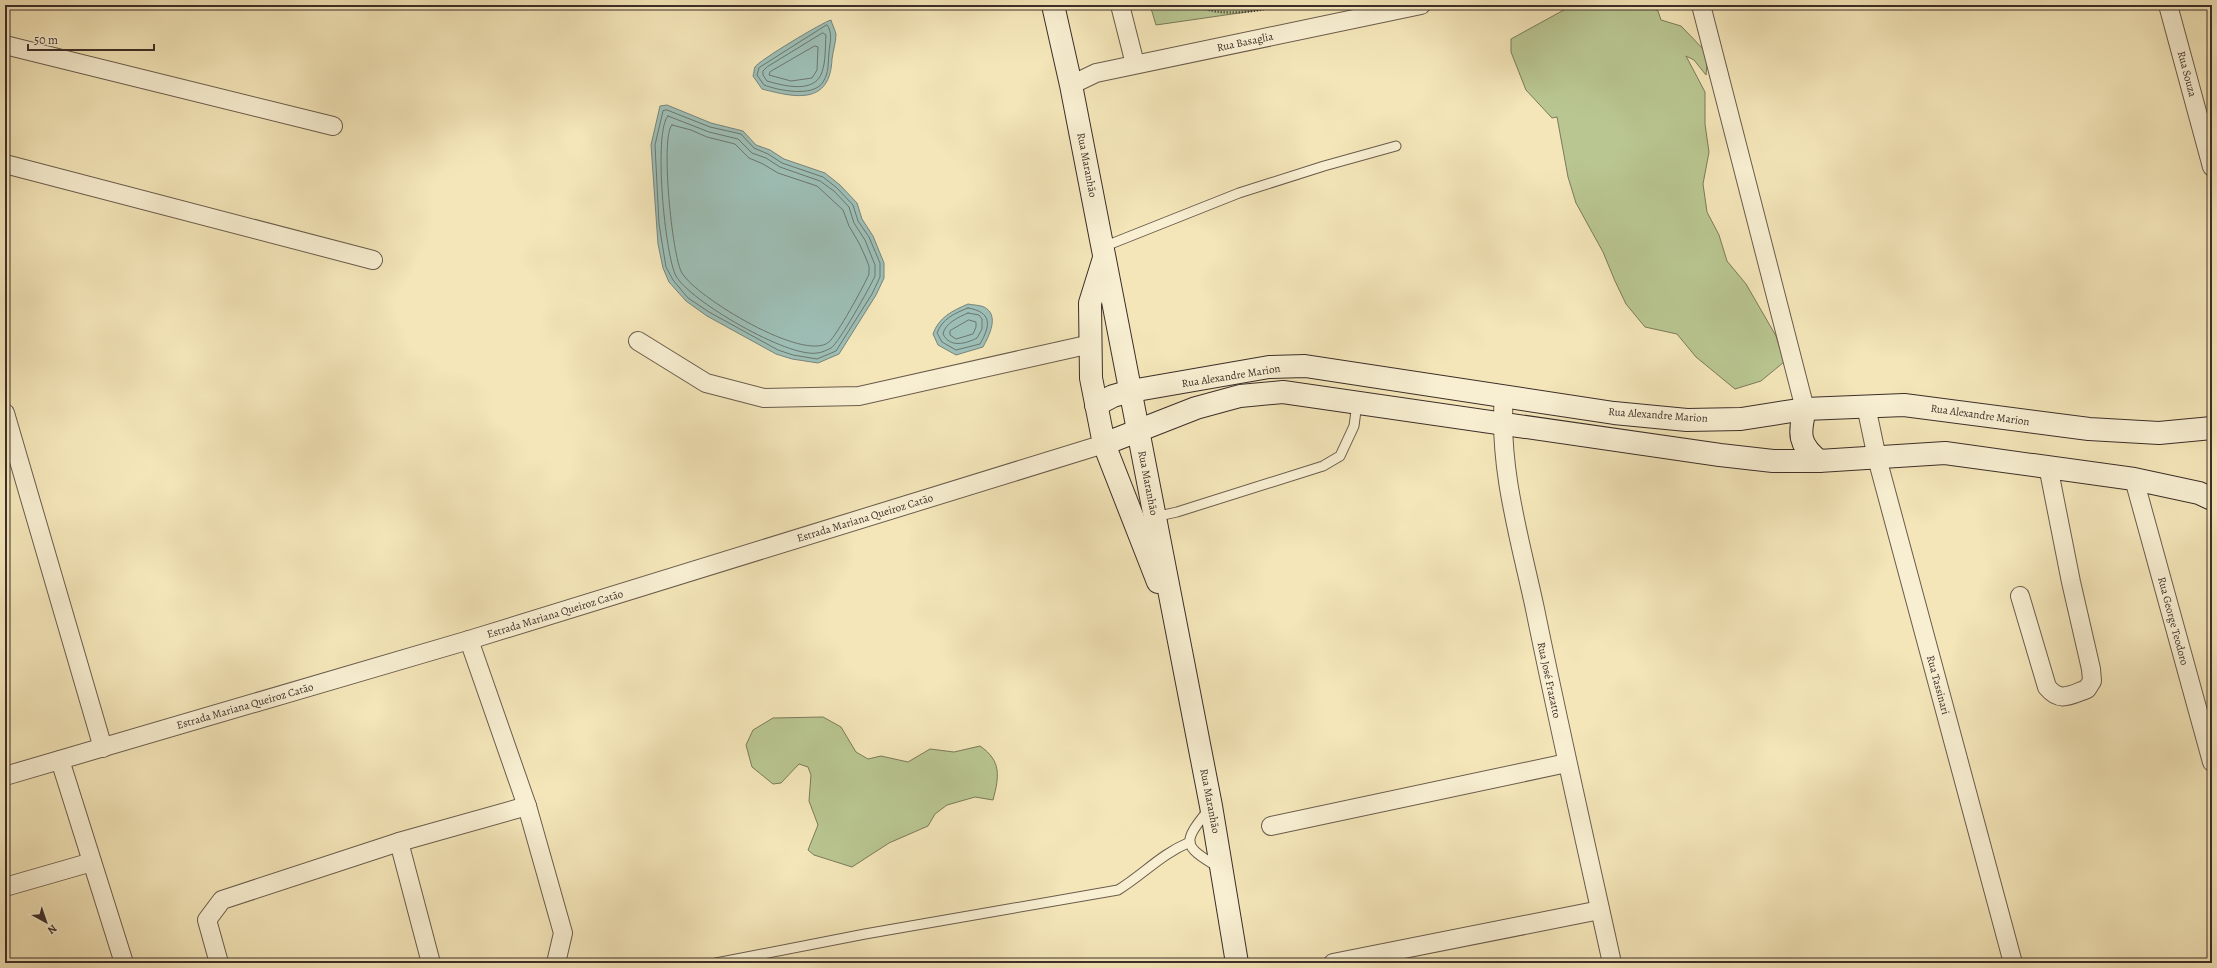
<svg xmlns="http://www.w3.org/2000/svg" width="2217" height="968" font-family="Alegreya,serif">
<rect width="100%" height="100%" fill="#f4e6b9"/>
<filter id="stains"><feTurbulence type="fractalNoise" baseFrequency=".005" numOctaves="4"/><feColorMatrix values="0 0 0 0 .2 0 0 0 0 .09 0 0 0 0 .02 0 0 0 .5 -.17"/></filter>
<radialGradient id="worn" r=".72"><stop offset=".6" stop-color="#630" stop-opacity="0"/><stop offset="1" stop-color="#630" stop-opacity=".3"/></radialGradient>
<!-- green -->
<g fill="#b9c691" stroke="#7a7a5c">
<polygon points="1150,5 1295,5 1156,25"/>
<path d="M 1573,5 C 1597,5 1637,0 1658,11 L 1661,20 L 1681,26 L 1708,54 L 1706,75 L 1694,60 L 1686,56 L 1705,92 L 1705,124 L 1709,152 L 1703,184 L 1707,212 L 1719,235 L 1727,261 L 1746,284 L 1776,336 L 1784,362 L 1761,381 L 1735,389 L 1696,357 L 1677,334 L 1645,327 L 1626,304 L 1615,281 L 1603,252 L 1576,203 L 1568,177 L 1557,117 L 1552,118 L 1526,90 L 1511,52 L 1511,39 Z"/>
<path d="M 823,717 L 841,727 L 856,752 L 868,759 L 881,756 L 908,762 L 930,749 L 954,752 L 980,746 C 1002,761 999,777 993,800 L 975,797 L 947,805 L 935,814 L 928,826 L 889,843 L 852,867 L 814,855 L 808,850 L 818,825 L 809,801 L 811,775 L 808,767 L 799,764 L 781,783 L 773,784 L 752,767 L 746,745 L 753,730 L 773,718 Z"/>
</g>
<!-- water -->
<g fill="#9dbeb5" stroke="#76847d">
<path d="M 831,20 C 832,24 835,30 836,34 C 836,42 833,51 832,59 C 830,105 796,98 762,89 L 753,76 C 754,73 754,69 755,67 C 758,61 823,22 831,20 Z"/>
<polygon points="667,105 711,123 743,131 756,145 770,150 784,159 825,173 840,185 857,203 862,219 873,236 884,263 884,278 876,295 839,354 818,363 792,359 776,354 707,316 686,301 669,282 663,268 658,244 651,145 660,106"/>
<path d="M 968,304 C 972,305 980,305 984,307 C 1000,315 989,336 983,347 L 956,355 L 938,345 L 933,334 C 939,317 952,311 968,304 Z"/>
</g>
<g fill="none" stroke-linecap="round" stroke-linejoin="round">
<!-- shore -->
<g stroke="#6c766e" stroke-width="1">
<path d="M 827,25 C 833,33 830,42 829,52 C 828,63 829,73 823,82 C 813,98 777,90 764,85 L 757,75 L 759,68 Z"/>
<path d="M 823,33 L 826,35 C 825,47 826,61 822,72 C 815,94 784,86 767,81 L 763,75 L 763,71 L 767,67 Z"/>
<polygon points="815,46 818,47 817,70 812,78 791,81 769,75 770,72"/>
<polygon points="667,110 710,127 741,134 754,148 768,154 782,163 823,177 837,188 853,205 858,221 869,237 880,263 880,277 872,294 836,351 817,359 793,355 778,350 709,312 688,298 673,280 666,267 659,224 655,145 663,111"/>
<path d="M 668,116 L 709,132 L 738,139 L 752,153 L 766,158 L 780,167 L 820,181 L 834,191 L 849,207 L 854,223 L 865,240 L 875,265 L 875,276 C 870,287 839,343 831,348 C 827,350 821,353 817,353 C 788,358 690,301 676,276 C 665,256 653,131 668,116 Z"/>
<path d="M 672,125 L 691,130 L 707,137 L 735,144 L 749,158 L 763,164 L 778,173 L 817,186 L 843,210 L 849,226 L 859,243 L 865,256 L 869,266 L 869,274 C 864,286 837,335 829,342 C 804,363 696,297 682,273 C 672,257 660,135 672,125 Z"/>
<path d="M 968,308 C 992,312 991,325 980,344 L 956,350 L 942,342 L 937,333 C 942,319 955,313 968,308 Z"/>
<path d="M 968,313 L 979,315 L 982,319 L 982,329 L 977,338 C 965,344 950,348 943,334 C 945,323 959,317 968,313 Z"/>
<polygon points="969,320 976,322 976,327 973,334 956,339 950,335 950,331"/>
</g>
<!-- lane casing -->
<g stroke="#6a5c4c" stroke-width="11">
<g id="lane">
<polyline points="1103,247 1239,193 1324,166 1396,146"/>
<polyline points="1154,517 1177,512 1323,466 1340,456 1354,426 1357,403"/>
<path d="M 1209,809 C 1183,842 1181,845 1218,867"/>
<path d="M 716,963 L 865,934 L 1118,890 C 1144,874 1161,854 1190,842"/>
</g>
</g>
<!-- street casing -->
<g stroke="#6a5c4c" stroke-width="20">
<g id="street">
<polyline points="1120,5 1135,64"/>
<polyline points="1701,5 1805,409"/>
<polyline points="2168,5 2212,167"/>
<polyline points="5,45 333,126"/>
<polyline points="1071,85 1096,73 1421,5"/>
<polyline points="5,164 373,260"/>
<polyline points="638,341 706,383 764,398 859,396 1091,344"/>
<path d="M 1504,395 C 1498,467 1520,539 1535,609 C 1559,727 1586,845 1612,963"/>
<polyline points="1866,406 1877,458 2013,963"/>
<polyline points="5,413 103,748"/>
<polyline points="2134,479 2212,762"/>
<path d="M 2020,596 L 2047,687 C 2060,703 2070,695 2087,689 L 2092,681 L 2091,669 L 2071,582 L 2048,466"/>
<polyline points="469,640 527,806 563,933 556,963"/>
<polyline points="60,760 124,963"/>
<polyline points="5,776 469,640 1104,444"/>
<polyline points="1271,826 1567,763"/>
<polyline points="399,842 431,963"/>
<polyline points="5,887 92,862"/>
<polyline points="219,963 207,920 222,900 399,842 527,806"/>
<polyline points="1333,963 1600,910"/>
</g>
</g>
<!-- secondary casing -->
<g stroke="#3c2e28" stroke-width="24">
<g id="secondary">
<polyline points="1053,5 1071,85 1211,806 1237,963"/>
<polyline points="1104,258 1090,303 1091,378 1104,444 1158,582"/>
<polyline points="1096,405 1113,396 1131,391 1269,367 1305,366 1614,413 1687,420 1741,419 1805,409 1904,405 2089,429 2159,433 2212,428"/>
<path d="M 1805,409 C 1799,434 1798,444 1819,461"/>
<polyline points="1104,444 1196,408 1240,396 1283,392 1720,455 1773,461 1819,461 1945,453 2134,479 2199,493 2212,499"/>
</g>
</g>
<!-- path -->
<path stroke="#3c2e28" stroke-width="2.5" stroke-dasharray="1 2" stroke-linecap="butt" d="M 1198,5 C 1218,19 1263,10 1286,5"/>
<!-- lane -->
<use href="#lane" stroke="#f8efd2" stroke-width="9"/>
<!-- street -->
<use href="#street" stroke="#f8efd2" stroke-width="18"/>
<!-- secondary -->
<use href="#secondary" stroke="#f8efd2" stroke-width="22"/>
</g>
<g text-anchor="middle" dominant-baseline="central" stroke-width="3" stroke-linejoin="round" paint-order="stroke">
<!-- street labels -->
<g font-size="11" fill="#3c2e28" stroke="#f8efd2">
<text transform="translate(1245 42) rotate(-12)">Rua Basaglia</text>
<text transform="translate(2187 74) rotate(75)">Rua Souza</text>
<text transform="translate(1087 165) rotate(79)">Rua Maranhão</text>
<text transform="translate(1231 376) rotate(-9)">Rua Alexandre Marion</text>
<text transform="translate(1658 415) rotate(4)">Rua Alexandre Marion</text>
<text transform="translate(1980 415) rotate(8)">Rua Alexandre Marion</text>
<text transform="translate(1148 483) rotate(79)">Rua Maranhão</text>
<text transform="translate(865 518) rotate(-17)">Estrada Mariana Queiroz Catão</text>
<text transform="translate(555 614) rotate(-17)">Estrada Mariana Queiroz Catão</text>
<text transform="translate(2173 621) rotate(75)">Rua George Teodoro</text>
<text transform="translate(1549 680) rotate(78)">Rua José Frazatto</text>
<text transform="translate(1938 685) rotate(75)">Rua Tassinari</text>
<text transform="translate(245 706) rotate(-16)">Estrada Mariana Queiroz Catão</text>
<text transform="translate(1210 801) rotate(79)">Rua Maranhão</text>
</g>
</g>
<!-- margin -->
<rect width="2217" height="968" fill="none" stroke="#f4e6b9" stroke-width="20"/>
<rect x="6" y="6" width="2205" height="956" fill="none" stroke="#3c2e28" stroke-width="2"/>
<rect x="10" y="10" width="2197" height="948" fill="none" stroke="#3c2e28"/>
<!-- north arrow -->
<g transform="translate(46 922) rotate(140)" stroke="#f8efd2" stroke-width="3" paint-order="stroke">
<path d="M0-3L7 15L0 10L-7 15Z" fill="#3c2e28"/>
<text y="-6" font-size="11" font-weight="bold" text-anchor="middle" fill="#3c2e28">N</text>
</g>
<!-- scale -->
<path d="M28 44v6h126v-6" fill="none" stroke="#3c2e28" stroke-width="2"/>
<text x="34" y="44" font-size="12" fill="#3c2e28" stroke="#f8efd2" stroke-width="3" paint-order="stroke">50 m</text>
<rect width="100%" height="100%" filter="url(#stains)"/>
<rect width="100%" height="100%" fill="url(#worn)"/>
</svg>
